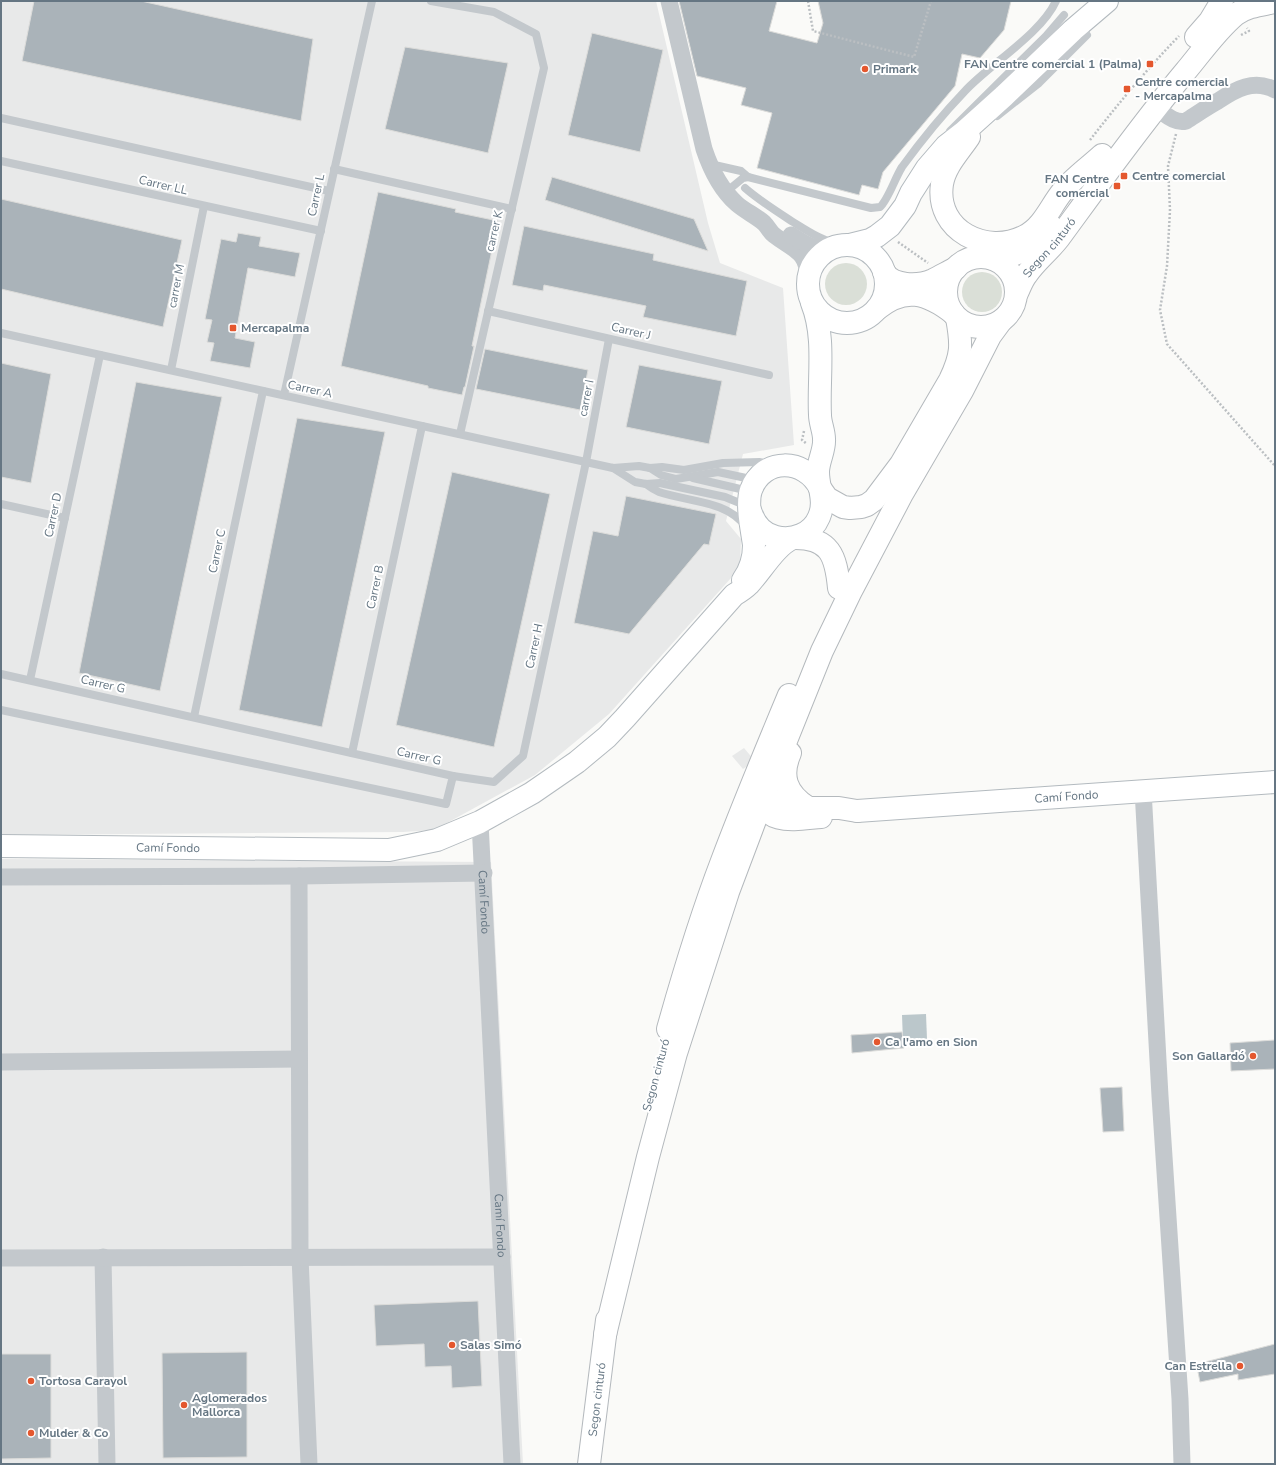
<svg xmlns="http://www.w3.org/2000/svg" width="1276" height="1465" font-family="'Nunito Sans',sans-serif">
<rect width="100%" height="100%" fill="#fafaf8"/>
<!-- built -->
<g fill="#e8e9e9">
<polygon points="1,1 656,1 708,223 720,263 783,288 794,445 743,454 726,521 741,539 740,568 609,714 535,775 434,830 403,832 1,835"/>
<polygon points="744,748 755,761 743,769 732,756"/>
<polygon points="1,859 491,862 523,1464 1,1464"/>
</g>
<!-- green -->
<g fill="#dadfd7">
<circle cx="846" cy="284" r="21"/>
<circle cx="982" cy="292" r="20"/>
</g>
<!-- water -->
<polygon fill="#bbc7cb" points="926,1014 927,1039 903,1041 902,1015"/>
<!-- building -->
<g fill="#aab3b9" stroke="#dcdcda">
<polygon points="34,1 141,1 313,39 301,121 22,61"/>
<polygon points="679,1 777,1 769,31 817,43 823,23 818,1 1011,1 1004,30 980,58 962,54 955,86 883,172 878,189 862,185 859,195 757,168 772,113 741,105 746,88 697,76"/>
<polygon points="592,33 663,50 640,152 568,135"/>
<polygon points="405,47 508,63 488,153 385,129"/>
<polygon points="552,177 694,219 708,251 545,200"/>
<polygon points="378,192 456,209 455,212 498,221 472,346 474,346 465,387 464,387 462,395 428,388 428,386 341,366"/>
<polygon points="1,199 182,240 163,327 1,289"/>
<polygon points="524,226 654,254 653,260 747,281 736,336 643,317 646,306 544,285 543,291 512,285"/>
<polygon points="238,233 261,237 259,246 300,253 295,277 248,268 235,338 255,342 250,368 210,361 214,343 207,342 212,320 205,319 221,239 236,242"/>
<polygon points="485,349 588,370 580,410 476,389"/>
<polygon points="1,363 51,374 31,483 1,477"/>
<polygon points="639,365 722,381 709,444 626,427"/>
<polygon points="136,382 222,397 160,691 79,673"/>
<polygon points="297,418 385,432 322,727 239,710"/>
<polygon points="452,472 550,494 494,747 396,725"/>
<polygon points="626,496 716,514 709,545 704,544 629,634 574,623 593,531 618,536"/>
<polygon points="902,1032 904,1048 852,1053 851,1035"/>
<polygon points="1275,1040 1275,1069 1231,1071 1230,1043"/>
<polygon points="1122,1087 1124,1131 1103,1132 1100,1088"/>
<polygon points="478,1301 482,1386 452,1388 451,1366 425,1367 424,1344 376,1346 374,1305"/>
<polygon points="1275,1344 1275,1374 1238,1380 1238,1374 1200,1382 1198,1372 1206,1369 1205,1362"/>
<polygon points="247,1352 247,1457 163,1458 162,1353"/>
<polygon points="1,1354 51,1354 51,1458 1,1459"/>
</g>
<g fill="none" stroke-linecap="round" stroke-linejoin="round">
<!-- secondary casing -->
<g stroke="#b3babf" stroke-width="24">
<g id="secondary">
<circle cx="847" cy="284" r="39"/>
<polyline points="850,245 870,240 877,236 890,226 905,206 911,193 927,168 946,146 964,132 1004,96 1073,30 1107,1"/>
<path d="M 750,510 C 754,523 762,534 776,537 C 793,541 812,534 819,517 C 826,501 818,488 818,472 C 818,461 825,450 824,439 C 824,431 820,423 820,415 C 818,378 826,338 812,303"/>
<path d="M 743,580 C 751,569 754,559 754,545 C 752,530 746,504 751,490 C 763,457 805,458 820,488"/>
<path id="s2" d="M 857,811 L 1275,782"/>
<path id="s3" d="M 1,846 L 389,850 L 437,840 L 480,822 L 532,793 L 577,762 L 607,737 L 625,718 L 734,595 C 739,592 745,588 749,584 C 762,570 776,545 793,538"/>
</g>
</g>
<!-- highway casing -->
<g stroke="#b4b9bd" stroke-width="24">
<g id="highway">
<polyline points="1196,37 1210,21 1222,1"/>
<path d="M 969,137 C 959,152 945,166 942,184 C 935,231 987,256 1025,236 C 1043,227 1050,207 1062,192 C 1072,179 1089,167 1102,155"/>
<circle cx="981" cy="292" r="35"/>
<path d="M 993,259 C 1018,257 1036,246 1051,226"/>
<path d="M 884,272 C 892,287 919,286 933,280 C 941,276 948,272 956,268"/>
<path id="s4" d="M 1017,293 C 1020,287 1022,280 1027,274 C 1036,261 1049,251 1059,238 C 1100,182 1140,126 1185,72 C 1201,53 1216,31 1235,15 C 1247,6 1261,5 1275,2"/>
<path d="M 877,309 C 905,286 927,293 953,313"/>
<path d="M 820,488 L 827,498 L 843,507 L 850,508 L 861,507 L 867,505 L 874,500 L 901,464 L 950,380 C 962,355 962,345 957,318"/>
<path d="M 793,538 C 830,537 836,556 839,588"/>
<path d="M 790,753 C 780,776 786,793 807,807"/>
<path d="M 759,794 C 765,827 796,819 821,817"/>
<polyline points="752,810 761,803 776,801 811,808 839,808 857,811"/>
<path d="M 668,1029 C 684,972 701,916 722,861 C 743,805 766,750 789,695"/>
<polyline points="605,1335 648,1157 676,1053 728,892 769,783 822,651 850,593 902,494 962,391 990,336 1001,321"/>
<path id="s5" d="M 589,1464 L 607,1320"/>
</g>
</g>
<!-- path -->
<g stroke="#bbbfc2" stroke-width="2.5" stroke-dasharray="2 2" stroke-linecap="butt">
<polyline points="808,1 813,31 914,57 931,1"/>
<polyline points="1241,35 1249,31 1247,28"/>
<polyline points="1176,134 1168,166 1170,210 1167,266 1160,310 1167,344 1275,466"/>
<path d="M 1090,140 C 1118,104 1147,69 1179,36"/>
<polyline points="898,242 928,263"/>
<polyline points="804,431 802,440 807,444"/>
</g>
<!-- lane -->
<g stroke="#c3c8cc" stroke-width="8">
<polyline points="431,1 494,12 536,34 544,68 460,434"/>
<polyline points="997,116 1039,83 1087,35"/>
<polyline points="1,118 329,191"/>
<polyline points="950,131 1046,36 1064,15"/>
<polyline points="1,161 321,231"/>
<path d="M 710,164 L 741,171 L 748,177 L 871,208 L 880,207 C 888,200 895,178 902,167 C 921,141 942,115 965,91 C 990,64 1041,34 1056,1"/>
<polyline points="334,169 512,209"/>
<path d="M 745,188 C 760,201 776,211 793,222 C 809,232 824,242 843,245"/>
<polyline points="726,192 743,178 748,177"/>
<polyline points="488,311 769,375"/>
<polyline points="1,333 613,468 639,466 650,468 661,475 676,479 718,472 746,478 756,477"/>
<polyline points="171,370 204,206"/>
<polyline points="284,395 372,1"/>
<polyline points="613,468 635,482 646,484 660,483 725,497 747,506"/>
<polyline points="650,468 662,467 684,470 723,463 760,462 770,465"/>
<polyline points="693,478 736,488 740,489 750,486"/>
<path d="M 646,484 C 650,487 655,490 659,492 C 688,502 727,500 746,527"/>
<polyline points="1,504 65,518"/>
<polyline points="1,674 453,776 446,804 1,710"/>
<polyline points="30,680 100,355"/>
<polyline points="194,717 263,391"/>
<polyline points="352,753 422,426"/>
<polyline points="453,776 494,782 523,756 586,462 609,339"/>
</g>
<!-- street -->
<g stroke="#c3c8cc" stroke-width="17">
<path d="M 669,1 L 704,149 C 711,170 720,189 737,204 C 745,211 756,216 764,223 C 768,227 770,232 774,235 C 792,249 808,251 808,278"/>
<path d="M 1156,108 C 1165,114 1175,124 1186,121 C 1197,114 1207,107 1218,101 C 1236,89 1254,79 1275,90"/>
<path d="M 791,235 C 805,244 813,250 830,249"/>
<polyline points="1143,790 1160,1096 1180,1399 1182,1464"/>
<path id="s1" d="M 480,822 L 512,1464"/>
<polyline points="299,876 300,1257 309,1464"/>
<polyline points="1,877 299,876 484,873"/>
<polyline points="1,1062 299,1059"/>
<polyline points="103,1257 107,1464"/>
<polyline points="1,1258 502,1257"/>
</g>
<!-- secondary -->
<use href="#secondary" stroke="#fff" stroke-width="22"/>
<!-- highway -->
<use href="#highway" stroke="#fff" stroke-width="22"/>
</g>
<!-- markers -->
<g fill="#e4572e" stroke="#fff" stroke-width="1.5">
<rect x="1146" y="60" width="8" height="8" rx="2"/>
<circle cx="865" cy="69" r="4"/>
<rect x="1123" y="85" width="8" height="8" rx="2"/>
<rect x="1120" y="172" width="8" height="8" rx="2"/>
<rect x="1113" y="182" width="8" height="8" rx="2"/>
<rect x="229" y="324" width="8" height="8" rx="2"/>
<circle cx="877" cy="1042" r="4"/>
<circle cx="1253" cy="1056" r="4"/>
<circle cx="452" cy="1345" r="4"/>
<circle cx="1240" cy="1366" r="4"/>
<circle cx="31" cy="1381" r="4"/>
<circle cx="184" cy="1405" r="4"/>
<circle cx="31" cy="1433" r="4"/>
</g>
<g text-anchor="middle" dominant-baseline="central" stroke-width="4" stroke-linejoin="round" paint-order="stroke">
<!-- poi labels -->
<g font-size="12" font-weight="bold" fill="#657683" stroke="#fff" text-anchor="start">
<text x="1142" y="64" text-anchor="end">FAN Centre comercial 1 (Palma)</text>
<text x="873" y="69">Primark</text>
<text x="1135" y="82">Centre comercial<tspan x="1135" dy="14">- Mercapalma</tspan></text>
<text x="1132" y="176">Centre comercial</text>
<text x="1109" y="179" text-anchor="end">FAN Centre<tspan x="1109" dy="14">comercial</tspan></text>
<text x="241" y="328">Mercapalma</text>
<text x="885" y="1042">Ca l'amo en Sion</text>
<text x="1245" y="1056" text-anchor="end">Son Gallardó</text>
<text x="460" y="1345">Salas Simó</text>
<text x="1232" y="1366" text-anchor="end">Can Estrella</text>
<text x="39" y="1381">Tortosa Carayol</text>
<text x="192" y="1398">Aglomerados<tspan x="192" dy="14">Mallorca</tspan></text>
<text x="39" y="1433">Mulder &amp; Co</text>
</g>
<!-- street labels -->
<g font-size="12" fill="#657683" stroke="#fff">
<text transform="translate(163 185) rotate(13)">Carrer LL</text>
<text transform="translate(316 195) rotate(-78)">Carrer L</text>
<text transform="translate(494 231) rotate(-77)">carrer K</text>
<text stroke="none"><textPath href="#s4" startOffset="56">Segon cinturó</textPath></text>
<text transform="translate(176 286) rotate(-79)">carrer M</text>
<text transform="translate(631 331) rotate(13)">Carrer J</text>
<text transform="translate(310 389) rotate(12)">Carrer A</text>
<text transform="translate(586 398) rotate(-79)">carrer I</text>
<text transform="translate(53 515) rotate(-78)">Carrer D</text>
<text transform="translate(217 551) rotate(-78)">Carrer C</text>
<text transform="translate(375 587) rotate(-78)">Carrer B</text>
<text transform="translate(534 646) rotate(-78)">Carrer H</text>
<text transform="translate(103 684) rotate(13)">Carrer G</text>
<text transform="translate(419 756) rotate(13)">Carrer G</text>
<text stroke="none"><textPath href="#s2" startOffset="210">Camí Fondo</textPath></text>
<text stroke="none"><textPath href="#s3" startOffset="167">Camí Fondo</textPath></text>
<text stroke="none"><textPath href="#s1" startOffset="80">Camí Fondo</textPath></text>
<text transform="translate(656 1075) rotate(-75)">Segon cinturó</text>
<text stroke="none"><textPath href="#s1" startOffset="404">Camí Fondo</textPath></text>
<text stroke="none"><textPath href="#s5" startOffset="65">Segon cinturó</textPath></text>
</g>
</g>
<!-- border -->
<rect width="1276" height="1465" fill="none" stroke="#657683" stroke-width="4"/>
</svg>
